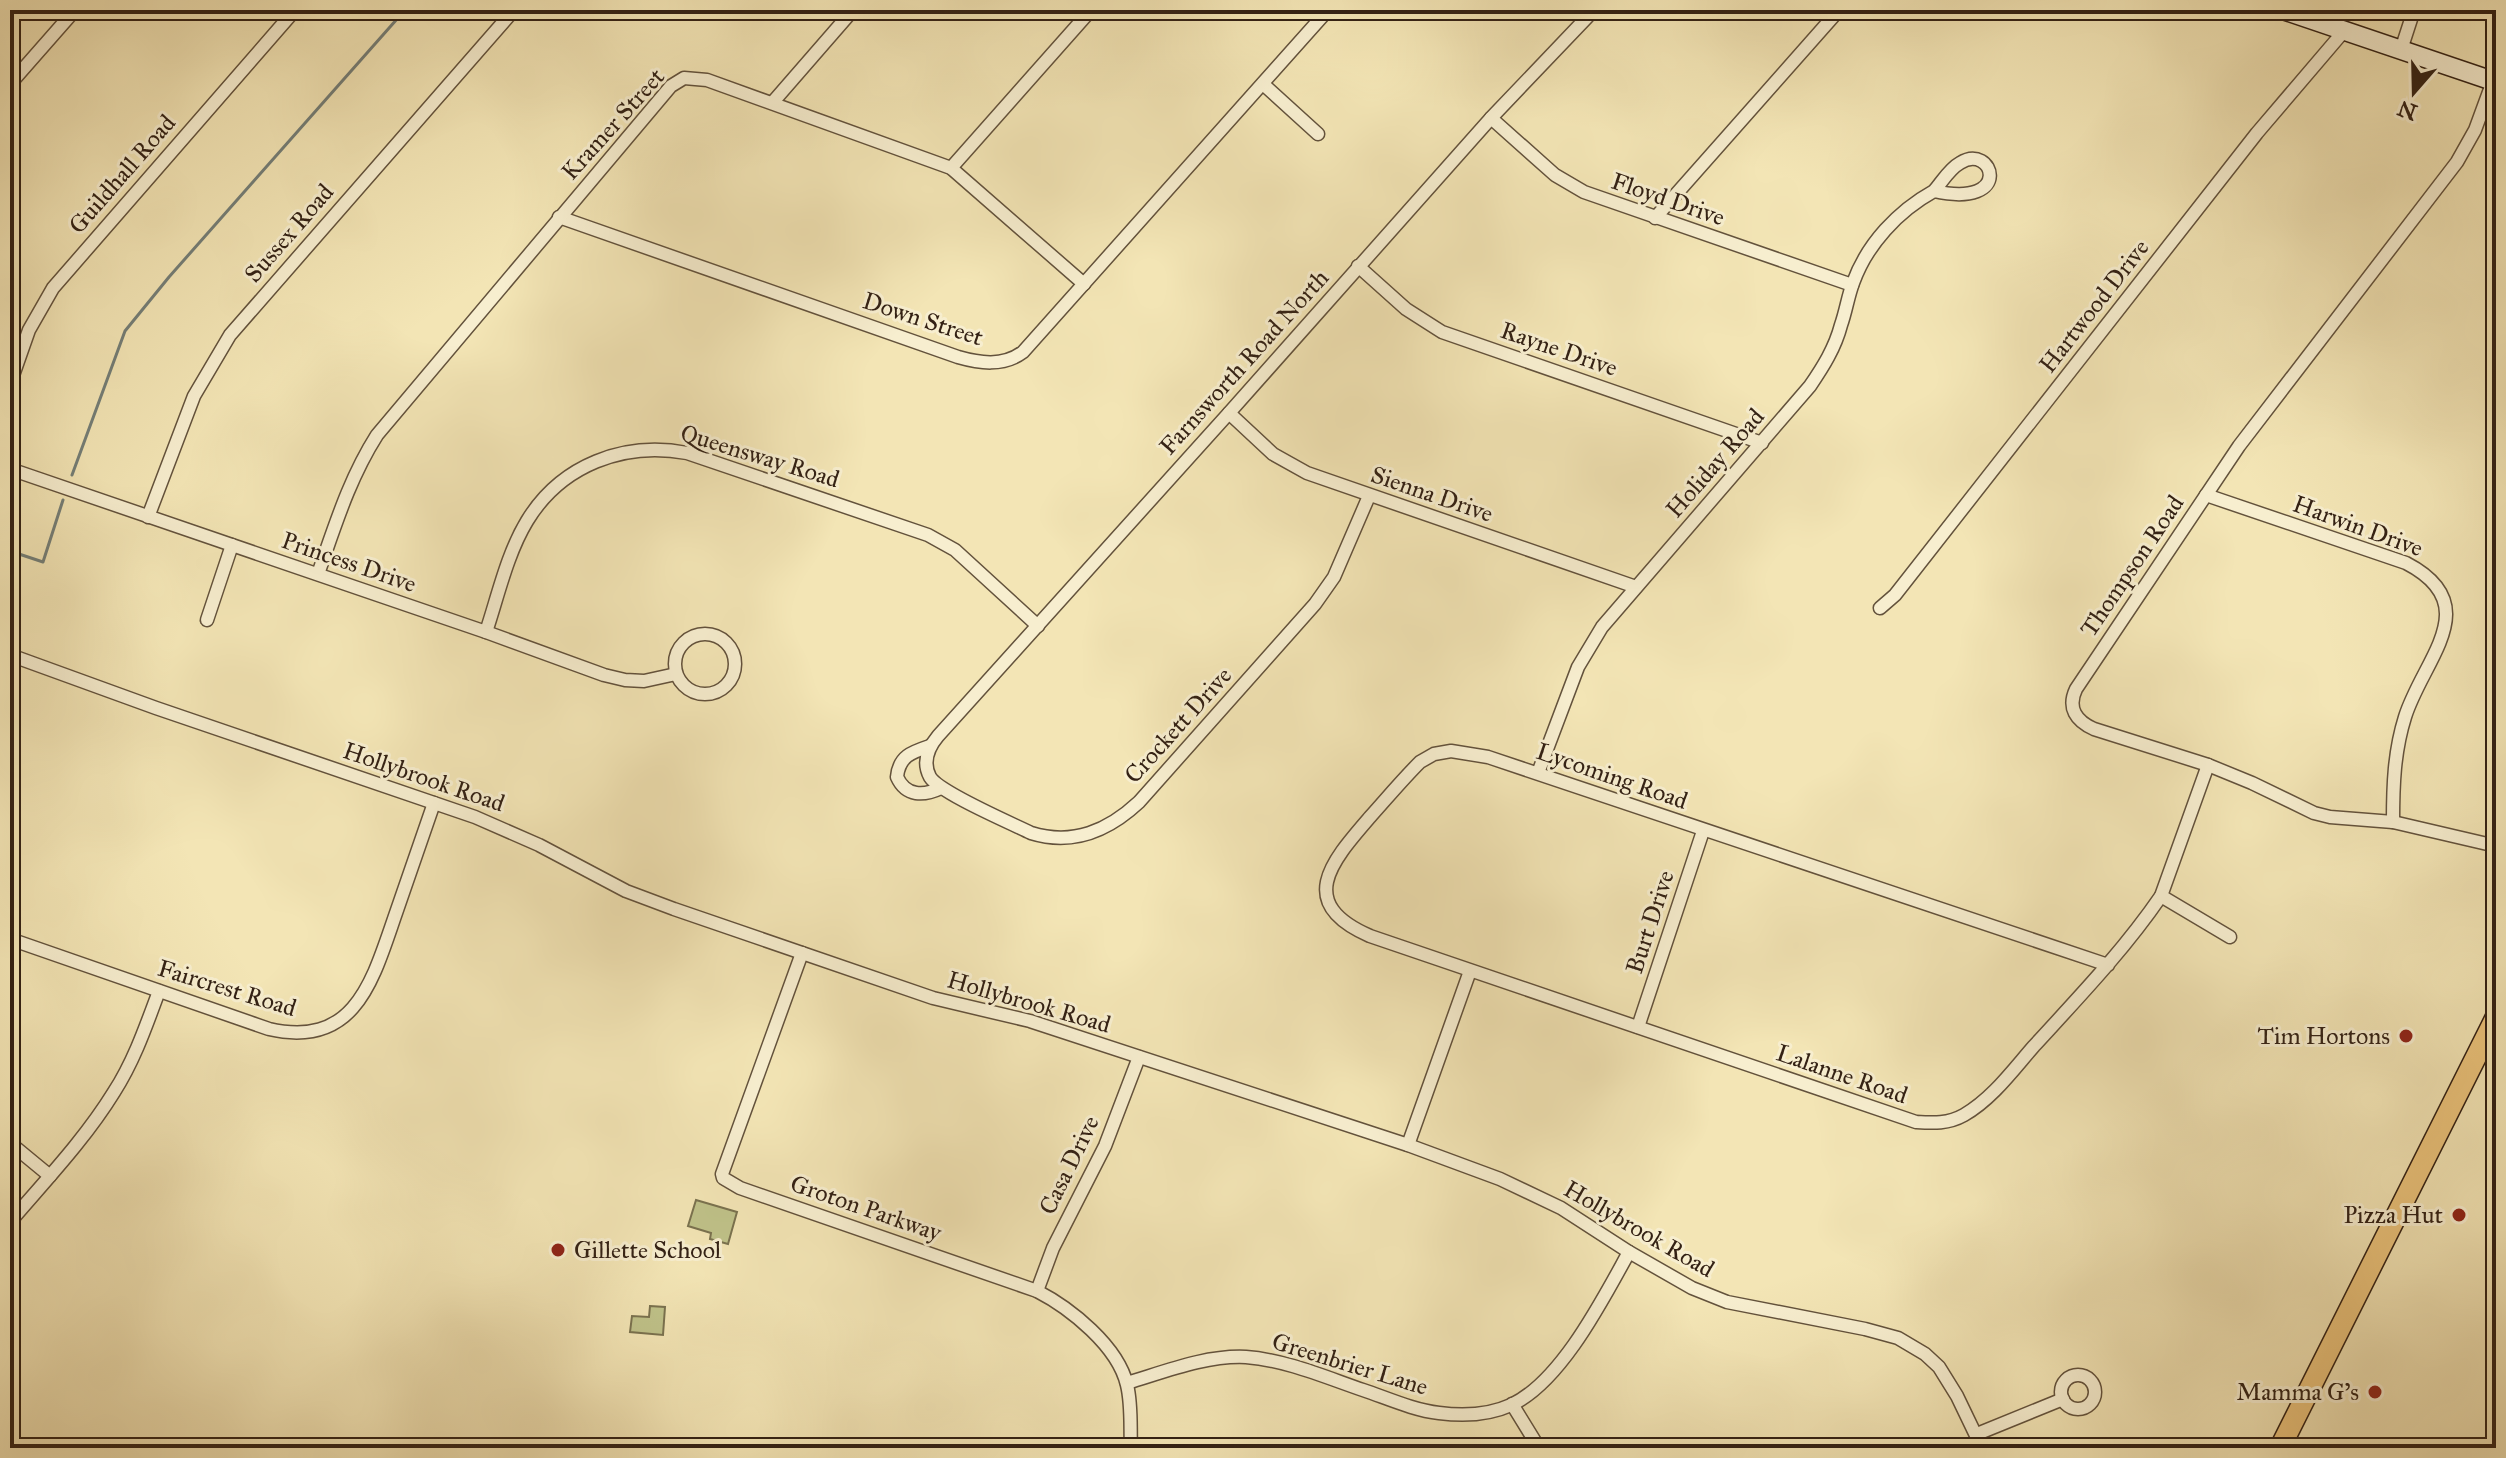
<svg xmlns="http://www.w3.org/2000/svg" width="2506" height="1458" font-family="'IM FELL Great Primer',serif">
<rect width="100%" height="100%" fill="#f3e5b5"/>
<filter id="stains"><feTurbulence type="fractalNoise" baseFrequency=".0025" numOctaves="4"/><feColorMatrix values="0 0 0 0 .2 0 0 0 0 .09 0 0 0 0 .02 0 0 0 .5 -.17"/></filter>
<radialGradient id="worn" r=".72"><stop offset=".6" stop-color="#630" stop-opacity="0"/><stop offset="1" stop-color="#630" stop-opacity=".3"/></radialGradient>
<!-- green -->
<g fill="#c0c38a" stroke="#7a724f" stroke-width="2">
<polygon points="696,1200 737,1212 728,1244 710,1239 711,1233 688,1226"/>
<polygon points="650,1306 665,1307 663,1335 630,1332 632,1316 649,1317"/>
</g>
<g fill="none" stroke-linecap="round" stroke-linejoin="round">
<!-- stream -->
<g stroke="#747e77" stroke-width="3">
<polyline points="72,475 125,331 169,277 405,10"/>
<polyline points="10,551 43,562 63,500"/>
</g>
<!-- minor casing -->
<g stroke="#63523c" stroke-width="15">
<g id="minor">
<polyline points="2401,50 2414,10"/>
<path d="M 2493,81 L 2475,130 L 2457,162 L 2239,446 L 2076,689 C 2067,708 2076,721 2094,729 L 2208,765 L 2252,783 L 2314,813 L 2330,817 L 2393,822 L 2496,846"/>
<polyline points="10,84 75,10"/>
<polyline points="1263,84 1318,134"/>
<polyline points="773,102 853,10"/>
<polyline points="1491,118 1555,175 1584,192 1852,285"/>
<polyline points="951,168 1091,10"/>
<path d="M 559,217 L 958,357 C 979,363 1003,367 1023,352 L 1328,10"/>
<polyline points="1655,218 1839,10"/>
<polyline points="1358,266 1406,309 1442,332 1762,443"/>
<polyline points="10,384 29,330 53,288 295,10"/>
<polyline points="1229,413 1273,454 1307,473 1636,587"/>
<polyline points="10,469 486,632 604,675 625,680 644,681 676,674"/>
<path d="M 2206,495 L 2406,563 C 2487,605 2423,659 2405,717 C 2394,752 2393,786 2393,822"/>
<path d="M 1369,496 L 1334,577 L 1315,604 L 1139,802 C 1108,831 1073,846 1031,833 C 1011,823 940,793 930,777 C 922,762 928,748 938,736 L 1229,413 L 1491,118 L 1594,10"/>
<polyline points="148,517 194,396 230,335 514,10"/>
<path d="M 318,574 C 335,526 349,479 377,435 L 671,86 L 684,78 L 707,80 L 951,168 L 1084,284"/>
<polyline points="1880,608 1895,595 2257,133 2344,31"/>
<polyline points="207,620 232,545"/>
<path d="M 486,632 C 498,596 507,554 527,521 C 561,465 624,441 687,453 L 928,535 L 955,550 L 1038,626"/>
<circle cx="705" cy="664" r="30"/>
<polyline points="10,655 156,708 475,817 539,845 626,891 674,909 933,998 1030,1021 1408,1145 1500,1179 1561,1208 1629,1252 1692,1288 1727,1302 1865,1329 1898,1338 1925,1354 1939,1367 1957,1396 1982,1448"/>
<path d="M 930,746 C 912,752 899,756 897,777 C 906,797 924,796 941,788"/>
<path d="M 1538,773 L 1578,667 L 1602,627 L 1810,386 C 1823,367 1835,348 1841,325 C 1846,311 1848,296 1853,283 C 1867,244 1898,211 1934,191 C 2015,209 1993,142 1960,163 C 1949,169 1942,182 1934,191"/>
<polyline points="2161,896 2230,937"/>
<path d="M 10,939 L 269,1029 C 356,1049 373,979 396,913 C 409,876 421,840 434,803"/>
<path d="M 802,953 L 722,1174 L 723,1178 L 740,1188 L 1037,1291 C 1070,1308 1118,1346 1127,1385 C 1132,1405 1130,1428 1131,1448"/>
<path d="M 2108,965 L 1488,757 L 1451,751 L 1434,754 L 1420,762 C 1403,779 1387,798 1370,817 C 1332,861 1294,903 1370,936 L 1916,1122 C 1933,1123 1948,1124 1964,1115 C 1992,1099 2013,1070 2034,1046 C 2078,998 2124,950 2161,896 L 2208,765"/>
<polyline points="1638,1027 1703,831"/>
<polyline points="10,1143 50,1176"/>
<polyline points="1408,1145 1470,971"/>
<path d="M 10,1222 C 46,1180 85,1139 114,1092 C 134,1061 146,1026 159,991"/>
<polyline points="1037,1291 1053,1248 1105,1146 1139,1057"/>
<circle cx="2078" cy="1392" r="17"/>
<path d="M 1127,1383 C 1164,1372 1206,1355 1246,1357 C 1286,1360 1325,1377 1363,1390 C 1387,1398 1413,1410 1439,1413 C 1462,1416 1489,1415 1511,1405 C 1561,1382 1603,1299 1629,1252"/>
<polyline points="1512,1404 1539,1448"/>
<polyline points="1977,1434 2063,1399"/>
</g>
</g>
<!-- secondary casing -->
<g stroke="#332114" stroke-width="21">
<polyline id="secondary" points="2283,10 2496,82"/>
</g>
<!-- primary casing -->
<g stroke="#332114" stroke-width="23">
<polyline id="primary" points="2280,1448 2496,1017"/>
</g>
<!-- minor -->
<use href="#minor" stroke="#f7eecf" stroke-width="12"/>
<!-- secondary -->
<use href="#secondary" stroke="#f7eecf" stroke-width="18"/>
<!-- primary -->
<use href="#primary" stroke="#eac27a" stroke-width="20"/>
</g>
<!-- markers -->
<g fill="#8f2418" stroke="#f7eecf" stroke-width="3">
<circle cx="2406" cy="1036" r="8"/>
<circle cx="2459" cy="1215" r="8"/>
<circle cx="558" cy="1250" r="8"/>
<circle cx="2375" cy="1392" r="8"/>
</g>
<g text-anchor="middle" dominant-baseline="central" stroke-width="6" stroke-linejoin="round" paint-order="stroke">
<!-- street labels -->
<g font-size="24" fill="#332114" stroke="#f7eecf">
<text transform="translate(613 124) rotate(-48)">Kramer Street</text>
<text transform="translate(122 174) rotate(-49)">Guildhall Road</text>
<text transform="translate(1668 199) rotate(19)">Floyd Drive</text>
<text transform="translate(289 233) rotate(-49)">Sussex Road</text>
<text transform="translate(2094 306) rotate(-52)">Hartwood Drive</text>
<text transform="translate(923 319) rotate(18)">Down Street</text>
<text transform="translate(1559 349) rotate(19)">Rayne Drive</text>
<text transform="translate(1244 362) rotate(-48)">Farnsworth Road North</text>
<text transform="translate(760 456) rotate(17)">Queensway Road</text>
<text transform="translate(1715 463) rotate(-49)">Holiday Road</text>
<text transform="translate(1432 494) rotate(19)">Sienna Drive</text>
<text transform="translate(2358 526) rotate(20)">Harwin Drive</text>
<text transform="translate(349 562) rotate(19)">Princess Drive</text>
<text transform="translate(2132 566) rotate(-56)">Thompson Road</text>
<text transform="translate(1178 725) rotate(-48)">Crockett Drive</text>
<text transform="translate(1612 776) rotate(19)">Lycoming Road</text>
<text transform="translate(424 777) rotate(19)">Hollybrook Road</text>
<text transform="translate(1650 922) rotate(-72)">Burt Drive</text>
<text transform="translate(227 988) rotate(17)">Faircrest Road</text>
<text transform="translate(1029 1002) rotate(16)">Hollybrook Road</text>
<text transform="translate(1842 1074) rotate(19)">Lalanne Road</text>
<text transform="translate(1069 1165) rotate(-64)">Casa Drive</text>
<text transform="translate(866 1208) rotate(19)">Groton Parkway</text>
<text transform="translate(1639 1229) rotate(30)">Hollybrook Road</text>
<text transform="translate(1350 1364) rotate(17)">Greenbrier Lane</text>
</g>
<!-- poi labels -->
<g font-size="24" fill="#332114" stroke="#f7eecf" text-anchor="end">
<text x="2390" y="1036">Tim Hortons</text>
<text x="2443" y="1215">Pizza Hut</text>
<text x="574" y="1250" text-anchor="start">Gillette School</text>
<text x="2359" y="1392">Mamma G's</text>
</g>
</g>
<!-- margin -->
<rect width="2506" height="1458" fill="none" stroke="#f3e5b5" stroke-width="40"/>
<rect x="12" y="12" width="2482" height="1434" fill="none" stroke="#332114" stroke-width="4"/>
<rect x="20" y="20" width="2466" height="1418" fill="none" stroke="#332114" stroke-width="2"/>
<!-- north arrow -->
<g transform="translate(2414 92) rotate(200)" stroke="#f7eecf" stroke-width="6" paint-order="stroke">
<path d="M0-6L14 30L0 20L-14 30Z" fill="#332114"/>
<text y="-12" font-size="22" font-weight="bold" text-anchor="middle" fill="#332114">N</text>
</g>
<rect width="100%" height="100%" filter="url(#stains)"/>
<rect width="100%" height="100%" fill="url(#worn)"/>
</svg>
